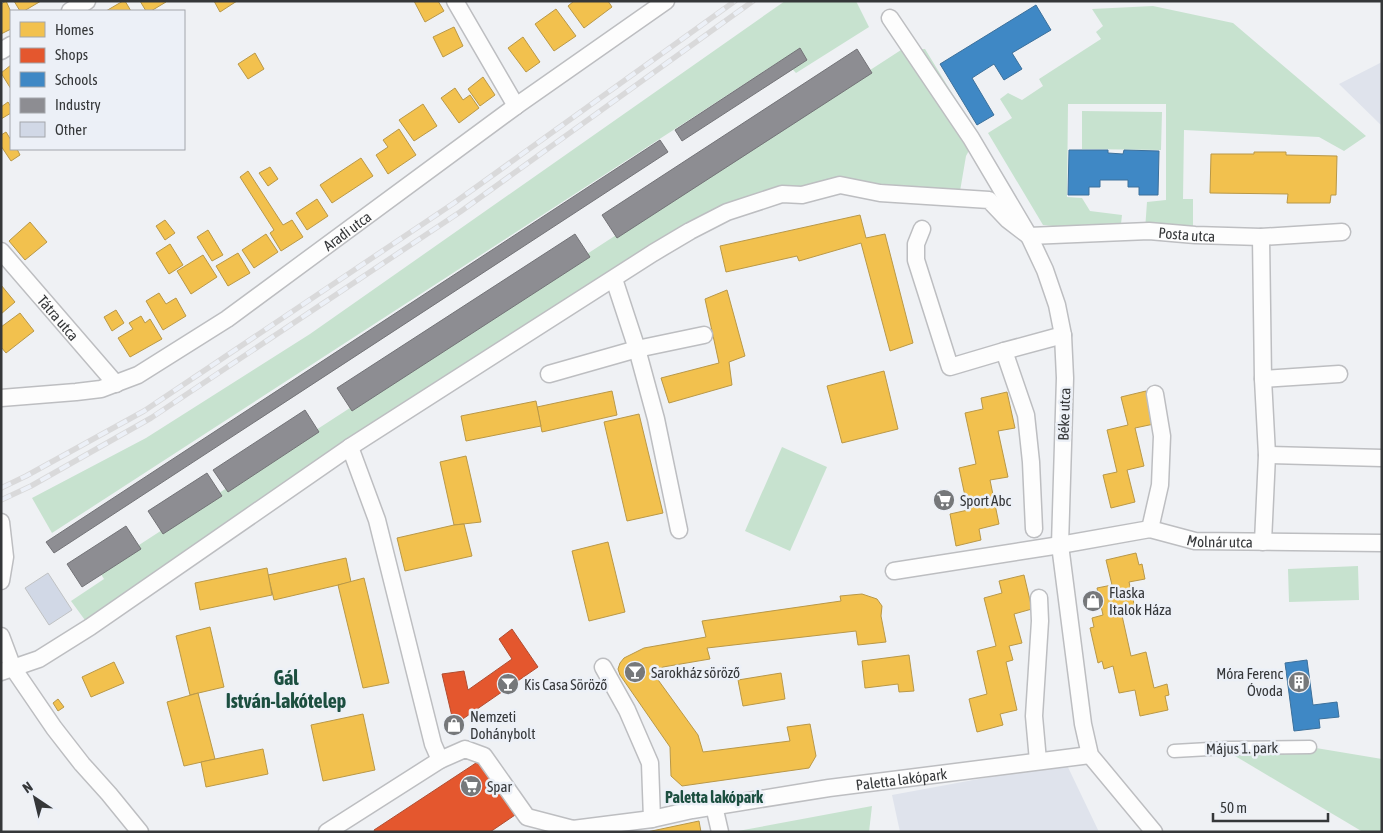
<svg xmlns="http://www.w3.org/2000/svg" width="1383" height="833" font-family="'Asap Condensed',sans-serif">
<rect width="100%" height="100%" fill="#eff1f4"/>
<!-- built -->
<g fill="#dfe3ec">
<polygon points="1382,62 1382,126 1339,84"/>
<polygon points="1066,763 1099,832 900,832 892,795"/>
</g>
<!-- green -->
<g fill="#c7e2cf">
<polygon points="785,1 856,1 869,27 796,73 783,59 52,533 32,498 146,438 310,334"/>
<polygon points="1153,6 1233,23 1366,136 1344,151 1319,137 1184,130 1183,199 1193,199 1193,233 1145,230 1147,202 1166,200 1166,104 1068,104 1067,197 1082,198 1090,211 1122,215 1120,233 1043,225 988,133 1012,118 1000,99 1008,93 1022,100 1043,86 1039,79 1101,39 1096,32 1103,26 1092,9"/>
<polygon points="925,49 975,131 972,145 966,156 959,197 880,193 802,195 690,231 90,627 71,601 104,579 99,571 901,50"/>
<polygon points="1082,111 1162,112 1161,150 1082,149"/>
<polygon points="782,447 827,467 790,551 745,531"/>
<polygon points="1358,566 1359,600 1289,602 1288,569"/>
<polygon points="1220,747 1310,747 1382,759 1382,832 1363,832"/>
<polygon points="872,806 869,832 738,832 738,831"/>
</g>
<!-- homes -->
<g fill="#f2c14e" stroke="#b99848">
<polygon points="6,1 11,12 11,29 1,34 1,4"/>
<polygon points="14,1 41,1 24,11 20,11"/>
<polygon points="123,1 125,1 131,11 106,11"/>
<polygon points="140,1 165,1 166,2 151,11 146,11"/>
<polygon points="214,1 237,1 220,12"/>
<polygon points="414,1 438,1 444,11 425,22"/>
<polygon points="574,1 608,1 612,7 584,28 568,6"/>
<polygon points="556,9 576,36 554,51 535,24"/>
<polygon points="454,27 463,46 443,57 433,37"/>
<polygon points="523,37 540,62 526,72 508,48"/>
<polygon points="255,53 264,69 248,79 238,64"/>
<polygon points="11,65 11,89 1,73"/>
<polygon points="483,77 495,95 480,106 468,89"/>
<polygon points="455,88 463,100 470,95 479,108 459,123 441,98"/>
<polygon points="8,102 11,107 11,113 1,119 1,107"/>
<polygon points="423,104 437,126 414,141 399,120"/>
<polygon points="399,129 416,155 388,174 376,155 388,147 383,140"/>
<polygon points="6,132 11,140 11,149 17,149 20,155 11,161 1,146 1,135"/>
<polygon points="1254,152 1286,152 1286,155 1337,156 1336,195 1331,195 1330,203 1287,203 1288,194 1210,193 1211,154 1254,154"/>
<polygon points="361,158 373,176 332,203 320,185"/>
<polygon points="270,167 278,179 268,186 259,173"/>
<polygon points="248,171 283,225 292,220 303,237 281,251 270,233 274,230 240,177"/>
<polygon points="317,199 328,216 307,230 296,213"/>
<polygon points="860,215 866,238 885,234 913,343 890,351 861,243 799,261 797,256 726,272 720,246"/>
<polygon points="165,220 175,233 165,240 156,226"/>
<polygon points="30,222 47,242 25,260 9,241"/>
<polygon points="208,230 223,255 212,261 197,237"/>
<polygon points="266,234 278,252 254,268 242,250"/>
<polygon points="170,244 183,265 169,274 156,253"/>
<polygon points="238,253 250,273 228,286 216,266"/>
<polygon points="203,255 217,277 191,294 177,271"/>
<polygon points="1,285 15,302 1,314"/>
<polygon points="727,290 745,356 729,362 732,385 669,403 661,378 719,363 705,299"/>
<polygon points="159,293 166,304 176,298 186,316 163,330 146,301"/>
<polygon points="116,310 124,323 112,331 104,317"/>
<polygon points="20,313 34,331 6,353 1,347 1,327"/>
<polygon points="141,316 145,323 150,319 162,339 130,357 118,338 133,329 129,323"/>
<polygon points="884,371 898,429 842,443 827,386"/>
<polygon points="612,391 617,415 542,432 537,407"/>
<polygon points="1146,391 1154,424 1135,428 1144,466 1127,470 1135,502 1111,508 1103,475 1117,472 1107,430 1128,425 1121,397"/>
<polygon points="1007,392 1015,428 998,431 1008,477 990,480 999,524 979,529 981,540 956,546 950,514 968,510 959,468 976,464 965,413 983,409 981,398"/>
<polygon points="536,401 541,426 466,441 461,416"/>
<polygon points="639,414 663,513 627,521 604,422"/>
<polygon points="466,456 481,522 454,525 440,462"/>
<polygon points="464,524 472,556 405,571 397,538 454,525"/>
<polygon points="608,542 625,612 589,621 572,551"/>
<polygon points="1136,553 1139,565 1142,564 1145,579 1129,582 1135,608 1121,611 1131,656 1146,652 1154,688 1167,684 1169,695 1165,696 1168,710 1140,716 1135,690 1119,693 1113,666 1104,669 1102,661 1098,663 1090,628 1094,627 1092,618 1103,615 1097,588 1112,585 1106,560"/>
<polygon points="346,558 351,582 274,600 268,575"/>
<polygon points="267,568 272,595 200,610 195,583"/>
<polygon points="1024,575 1032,609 1014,614 1022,643 1009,646 1013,660 1006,662 1017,710 1000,714 1003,725 977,732 969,699 987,694 977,651 996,646 984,598 1002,593 999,581"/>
<polygon points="364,578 389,683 363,688 338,585"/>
<polygon points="862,594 877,599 882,606 881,616 886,642 858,645 856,631 707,648 710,659 663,667 656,671 656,677 698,735 703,752 790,741 787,727 810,724 816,756 809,768 682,786 671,776 670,747 620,675 618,669 620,663 624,658 644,648 706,637 702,621 841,601 840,596"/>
<polygon points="210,627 224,687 190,695 176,636"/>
<polygon points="909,655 914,691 899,692 898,684 865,688 862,661"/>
<polygon points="114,662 124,683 91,697 82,677"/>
<polygon points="781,673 785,699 743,706 738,680"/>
<polygon points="198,693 215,759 184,766 167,702"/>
<polygon points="58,699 64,707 58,711 53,703"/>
<polygon points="363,714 375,770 323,781 311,725"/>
<polygon points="263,749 268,774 206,787 201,762"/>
<polygon points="699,821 701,832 647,832"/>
</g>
<!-- shops -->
<g fill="#e4572e" stroke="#b04d31">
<polygon points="512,629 538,667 454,725 442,674 464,671 468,690 512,659 499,639"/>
<polygon points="482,759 518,813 490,832 375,832 374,830"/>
</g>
<!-- schools -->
<g fill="#3f88c5" stroke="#3c709b">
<polygon points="1036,5 1051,30 1012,53 1022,69 1004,80 994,64 972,78 994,115 977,125 940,64"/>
<polygon points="1069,150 1108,150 1108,153 1123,154 1124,150 1159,151 1158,195 1139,195 1139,187 1128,187 1128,180 1100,180 1100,187 1089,187 1089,195 1068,195"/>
<polygon points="1307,660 1313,705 1337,702 1339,717 1319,719 1320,728 1294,731 1285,663"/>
</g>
<!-- industry -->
<g fill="#8d8d92" stroke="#737377">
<polygon points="800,48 807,60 682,141 675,130"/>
<polygon points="857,49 872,73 617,238 602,215"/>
<polygon points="660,140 668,152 54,553 46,542"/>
<polygon points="575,234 590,257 352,411 337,388"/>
<polygon points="305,410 319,432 228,492 213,470"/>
<polygon points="207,473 222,496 163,534 148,511"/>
<polygon points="126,526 141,549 82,587 67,564"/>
</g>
<!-- building -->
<polygon fill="#d1d8e6" stroke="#c0c2c4" points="48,573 72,610 49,625 25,588"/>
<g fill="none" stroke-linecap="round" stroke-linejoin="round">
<!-- pedestrian casing -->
<g stroke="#bdbec1" stroke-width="15">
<polyline id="pedestrian" points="1174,751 1227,748 1310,747"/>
</g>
<!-- minor casing -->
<g stroke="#bdbec1" stroke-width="19">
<g id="minor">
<polyline points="455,1 516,106"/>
<polyline points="70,11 87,1"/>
<polyline points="890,18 971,138 1029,236 1045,270 1057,305 1063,335 1065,378 1060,545 1083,724 1090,755 1154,832"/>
<polyline points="1,51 11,45"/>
<polyline points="922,229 916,244 916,260 950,367 1004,351"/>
<path id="s1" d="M 1029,236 L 1149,231 L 1195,235 L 1261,237 L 1342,232"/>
<polyline points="1261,237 1263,379 1267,455 1263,542"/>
<path id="s2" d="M 1,251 L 116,384"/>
<polyline points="614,279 637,349 656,419 679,530"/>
<polyline points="549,374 637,349 704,335"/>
<polyline points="1263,379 1339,374"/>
<path id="s3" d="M 1,398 L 76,392 L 101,389 L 138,375 L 227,319 L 516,106 L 666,1"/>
<polyline points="350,447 377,520 433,744 440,760"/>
<polyline points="1267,455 1382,458"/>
<polyline points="1,522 5,557 1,581"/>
<polyline points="1034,529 1031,462 1026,415 1004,351 1063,335"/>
<polyline points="1150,529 1160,485 1162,436 1155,394"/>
<path id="s4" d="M 894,571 L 1060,545 L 1150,529 L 1195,541 L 1382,543"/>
<polyline points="1,636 13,668 54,728 82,764 109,794 140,832"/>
<polyline points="603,667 627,710 650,763 652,819"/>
<polyline points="1,672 39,659 90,627 350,447 653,253 690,231 727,212 782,194 802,195 840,185 880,193 989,200 1008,220 1029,236"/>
<polyline points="1038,761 1034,716 1040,621 1039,598"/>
<polyline points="714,806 720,832"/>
<path id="s5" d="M 327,832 L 440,760 L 465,749 L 484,756 L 527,817 L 573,829 L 652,819 L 692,810 L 829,788 L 1090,755"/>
</g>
</g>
<!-- pedestrian -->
<use href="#pedestrian" stroke="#fdfdfd" stroke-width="12"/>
<!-- minor -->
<use href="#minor" stroke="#fdfdfd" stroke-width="16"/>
<!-- rail casing -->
<g stroke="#d9d9da" stroke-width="5.5">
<g id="rail">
<polyline points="1,488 26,476 144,411 454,203 735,1"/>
<polyline points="1,500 31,486 151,418 460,212 753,1"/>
</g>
</g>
<!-- rail -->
<use href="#rail" stroke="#ecf0f7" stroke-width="4" stroke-dasharray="11" stroke-linecap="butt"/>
</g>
<!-- icons -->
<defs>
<g id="supermarket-disc" transform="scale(1.125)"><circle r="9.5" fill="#76787a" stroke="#ecf0f7"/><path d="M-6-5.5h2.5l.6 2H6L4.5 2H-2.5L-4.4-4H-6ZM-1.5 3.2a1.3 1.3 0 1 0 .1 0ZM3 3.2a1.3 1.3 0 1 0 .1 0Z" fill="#fff"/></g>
<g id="shop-disc" transform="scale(1.125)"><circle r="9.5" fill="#76787a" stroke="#ecf0f7"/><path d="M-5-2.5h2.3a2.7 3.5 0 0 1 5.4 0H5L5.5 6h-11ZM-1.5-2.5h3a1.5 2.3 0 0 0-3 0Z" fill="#fff"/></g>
<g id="bar-disc" transform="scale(1.125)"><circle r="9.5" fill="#76787a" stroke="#ecf0f7"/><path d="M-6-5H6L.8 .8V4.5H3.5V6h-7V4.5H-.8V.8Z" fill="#fff"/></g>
<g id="building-disc" transform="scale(1.125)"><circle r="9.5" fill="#76787a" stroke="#ecf0f7"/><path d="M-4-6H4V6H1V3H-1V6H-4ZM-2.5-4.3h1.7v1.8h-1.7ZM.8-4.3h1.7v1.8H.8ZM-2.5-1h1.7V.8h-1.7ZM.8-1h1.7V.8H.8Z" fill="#fff"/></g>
</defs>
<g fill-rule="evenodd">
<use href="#supermarket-disc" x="944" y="500"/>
<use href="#shop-disc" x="1093" y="601"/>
<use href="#bar-disc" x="635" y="672"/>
<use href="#building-disc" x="1299" y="682"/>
<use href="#bar-disc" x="508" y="684"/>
<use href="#shop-disc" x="454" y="725"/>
<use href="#supermarket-disc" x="471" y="786"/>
</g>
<g text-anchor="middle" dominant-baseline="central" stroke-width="5" stroke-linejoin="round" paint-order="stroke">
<!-- street labels -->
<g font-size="15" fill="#353739" stroke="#ecf0f7">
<text stroke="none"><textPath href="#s3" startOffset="394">Aradi utca</textPath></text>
<text stroke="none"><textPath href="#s1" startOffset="158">Posta utca</textPath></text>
<text stroke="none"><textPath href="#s2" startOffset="88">Tátra utca</textPath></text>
<text transform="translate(1064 414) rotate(-88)">Béke utca</text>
<text stroke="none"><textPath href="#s4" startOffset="331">Molnár utca</textPath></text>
<text transform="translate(1242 748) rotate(-1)">Május 1. park</text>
<text stroke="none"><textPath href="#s5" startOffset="636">Paletta lakópark</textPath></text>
</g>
<!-- poi labels -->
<g font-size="15" fill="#353739" stroke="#ecf0f7" text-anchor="start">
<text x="960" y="500">Sport Abc</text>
<text x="1109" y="592">Flaska<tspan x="1109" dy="17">Italok Háza</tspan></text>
<text x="651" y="672">Sarokház söröző</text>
<text x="1283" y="673" text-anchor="end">Móra Ferenc<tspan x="1283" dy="17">Óvoda</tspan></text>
<text x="524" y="684">Kis Casa Söröző</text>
<text x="470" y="716">Nemzeti<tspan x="470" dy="17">Dohánybolt</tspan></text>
<text x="487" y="786">Spar</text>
</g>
<!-- neighbourhood labels -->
<g font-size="16" font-weight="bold" fill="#1c4f40" stroke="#ecf0f7">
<text x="714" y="797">Paletta lakópark</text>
</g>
<!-- district labels -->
<g font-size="20" font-weight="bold" fill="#1c4f40" stroke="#ecf0f7">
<text x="286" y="677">Gál<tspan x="286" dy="23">István-lakótelep</tspan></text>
</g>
</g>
<!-- border -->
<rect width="1383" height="833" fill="none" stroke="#353739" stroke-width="5"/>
<!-- legend -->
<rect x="10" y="10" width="175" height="140" fill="#ecf0f7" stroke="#a3a6ab"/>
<rect x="20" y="22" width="25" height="15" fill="#f2c14e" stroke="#a3a6ab"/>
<text x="55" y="35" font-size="15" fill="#353739">Homes</text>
<rect x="20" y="48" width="25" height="15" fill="#e4572e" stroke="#a3a6ab"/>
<text x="55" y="60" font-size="15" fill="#353739">Shops</text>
<rect x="20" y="72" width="25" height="15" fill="#3f88c5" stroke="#a3a6ab"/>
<text x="55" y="85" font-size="15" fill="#353739">Schools</text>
<rect x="20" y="98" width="25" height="15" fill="#8d8d92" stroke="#a3a6ab"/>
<text x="55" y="110" font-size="15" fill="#353739">Industry</text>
<rect x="20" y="122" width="25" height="15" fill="#d1d8e6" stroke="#a3a6ab"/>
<text x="55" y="135" font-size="15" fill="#353739">Other</text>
<!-- north arrow -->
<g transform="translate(35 798) rotate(325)" stroke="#ecf0f7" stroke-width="4" paint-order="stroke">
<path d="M0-4L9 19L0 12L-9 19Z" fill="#353739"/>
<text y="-8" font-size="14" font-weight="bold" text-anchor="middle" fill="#353739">N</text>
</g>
<!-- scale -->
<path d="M1213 813v8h115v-8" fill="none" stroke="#353739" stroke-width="2.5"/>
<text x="1220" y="813" font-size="15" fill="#353739" stroke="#ecf0f7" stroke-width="4" paint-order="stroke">50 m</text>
</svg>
